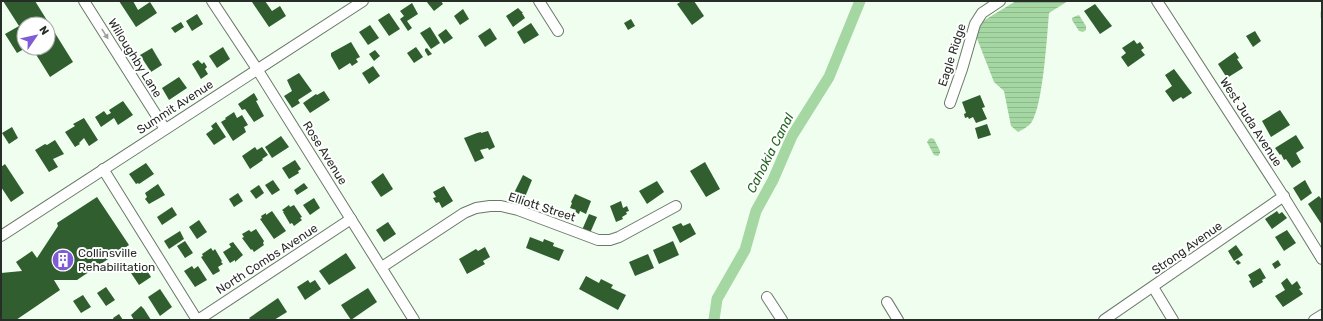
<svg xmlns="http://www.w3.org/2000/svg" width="1323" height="321" font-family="Rubik,sans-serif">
<defs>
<pattern id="water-rules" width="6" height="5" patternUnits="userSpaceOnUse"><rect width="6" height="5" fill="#a5d7a2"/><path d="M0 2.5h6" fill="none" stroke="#8eb98c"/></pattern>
</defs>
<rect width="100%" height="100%" fill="#effeee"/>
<!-- water -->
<g fill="url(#water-rules)">
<path d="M 1016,1 L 1068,1 L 1049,13 C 1047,36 1043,107 1031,123 C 1028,127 1022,130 1018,132 L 1011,126 L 1004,91 L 994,82 L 976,36 L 983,21 Z"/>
<polygon points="1079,15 1086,26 1086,30 1083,32 1079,31 1072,20 1072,18 1076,16"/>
<polygon points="931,138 934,139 940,151 940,153 938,156 934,155 927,142 929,139"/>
</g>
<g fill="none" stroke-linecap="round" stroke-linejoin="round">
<!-- stream -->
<polyline stroke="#a5d7a2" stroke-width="3" points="1322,12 1322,17"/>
<!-- canal -->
<polyline stroke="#a5d7a2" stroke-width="11" points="714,320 717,299 745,250 756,211 773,180 792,136 829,77 860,1"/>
</g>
<!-- building -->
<g fill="#305e2f">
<polygon points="3,1 35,1 73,62 50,77 32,48 48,48 48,24 24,24 24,49 17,53 5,34 19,26"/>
<polygon points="119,1 133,1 138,10 150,2 157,13 136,27"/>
<polygon points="254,1 265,1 272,11 280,6 286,16 269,27 252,2"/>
<polygon points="426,1 441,1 443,4 434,11"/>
<polygon points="682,1 694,1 704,16 692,25 677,4"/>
<polygon points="412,3 418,14 407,21 412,28 408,31 400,19 404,16 400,11"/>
<polygon points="1095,4 1112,26 1100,34 1084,11"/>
<polygon points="518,8 523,13 522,13 525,18 513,27 506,16"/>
<polygon points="463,9 469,19 460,25 454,16"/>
<polygon points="389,13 400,29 389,36 378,20"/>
<polygon points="197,14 203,24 192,31 186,21"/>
<polygon points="631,19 635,26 628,30 624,23"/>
<polygon points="181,22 184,27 175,33 171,28"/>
<polygon points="531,23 539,35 524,44 517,32"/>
<polygon points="370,25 379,38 368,45 359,32"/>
<polygon points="430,27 440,43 431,49 420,33"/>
<polygon points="490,28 497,39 485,47 478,36"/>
<polygon points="446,29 453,38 444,44 438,35"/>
<polygon points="1255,31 1261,41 1253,47 1246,36"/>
<polygon points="1134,40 1137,44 1140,42 1144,48 1141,50 1145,55 1128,67 1121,57 1126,53 1122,48"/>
<polygon points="351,42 360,57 356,59 358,62 352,66 350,63 339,70 331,56 331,53"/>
<polygon points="223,47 230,59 217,68 209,56"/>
<polygon points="416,47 423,57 414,63 407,53"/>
<polygon points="152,48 162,65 151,72 140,55"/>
<polygon points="427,48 432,54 428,56 425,51 425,49"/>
<polygon points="375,50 380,56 374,61 369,54"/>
<polygon points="1235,52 1239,58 1237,59 1243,68 1227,78 1218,64"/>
<polygon points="198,60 202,64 204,62 207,67 205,69 208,74 201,79 192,64"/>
<polygon points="373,66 380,76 369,84 362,73"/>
<polygon points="1174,69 1192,93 1183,99 1181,97 1173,102 1165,91 1172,86 1165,75"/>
<polygon points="299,73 312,91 298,100 300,103 292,108 284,96 292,91 287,80"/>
<polygon points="179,77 187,88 169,100 162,88"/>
<polygon points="324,91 330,100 310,113 303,103 316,94 317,95"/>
<polygon points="254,93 258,100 256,101 264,116 254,122 245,109 242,110 238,104"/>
<polygon points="980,95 985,107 982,108 987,119 976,123 973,117 969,119 968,117 965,118 964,114 966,113 962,102"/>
<polygon points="123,101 133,115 118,125 114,118 101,127 95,117 104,111 107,115 111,113 109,110"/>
<polygon points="1280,110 1290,125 1271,137 1262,121"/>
<polygon points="234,112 237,118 242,115 248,125 244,127 246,132 233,141 221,122 226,119 225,118"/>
<polygon points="84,118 98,140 89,146 84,138 79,143 80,144 75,147 65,132 75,126 73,124"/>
<polygon points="216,122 226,137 214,145 206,134 213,129 211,126"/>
<polygon points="987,124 991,135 978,139 975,128"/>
<polygon points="12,127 18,138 9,144 2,133"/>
<polygon points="488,131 495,147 489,150 488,148 480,150 484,158 475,162 464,138 477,133 481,132 481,133"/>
<polygon points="1296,135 1304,148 1296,153 1301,162 1292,168 1286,159 1284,160 1281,154 1280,155 1275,148"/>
<polygon points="281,136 289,147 272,158 265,147"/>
<polygon points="55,140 64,154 53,159 58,167 49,172 35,150 45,144 47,145"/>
<polygon points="255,147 257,150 262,147 268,155 262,159 263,160 250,169 242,156"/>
<polygon points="295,160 301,169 298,171 299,173 289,179 282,168"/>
<polygon points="705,162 720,189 706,197 690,171"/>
<polygon points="146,163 154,174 139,184 138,183 136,184 129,174"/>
<polygon points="5,164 24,193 11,202 1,187 1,167"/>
<polygon points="383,173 393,189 381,197 371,182"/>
<polygon points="523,175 532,180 525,197 514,193"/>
<polygon points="273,180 280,190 272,195 265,185"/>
<polygon points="1305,180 1312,193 1301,201 1293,188"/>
<polygon points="657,181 664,192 647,204 639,191"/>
<polygon points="304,183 308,188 297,195 294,190"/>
<polygon points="158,184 165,195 149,204 145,199 147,197 145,193"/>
<polygon points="259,185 264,193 256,199 250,191"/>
<polygon points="444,186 453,201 442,208 439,202 436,203 433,198 436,197 433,192"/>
<polygon points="238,193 243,201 234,207 229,199"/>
<polygon points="575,194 591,201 586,214 580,211 579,214 575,212 576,210 570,208 572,203 571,202"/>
<polygon points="1319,196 1322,200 1322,225 1308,204"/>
<polygon points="97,197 129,245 77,280 54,280 60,290 16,320 1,320 1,273 22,271 16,262 32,251 37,258 58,226 57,223"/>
<polygon points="314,198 320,208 310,215 303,205"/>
<polygon points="621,201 623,208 627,206 629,211 626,212 627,214 622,217 623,219 616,222 610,206"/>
<polygon points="289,205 290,207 294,205 302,217 300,218 302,220 294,226 292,223 290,224 283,212 284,212 282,210"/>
<polygon points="172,207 177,215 162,225 157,217"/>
<polygon points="272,211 286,231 274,239 260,219 262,218 261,216 266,213 266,215"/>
<polygon points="1277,211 1279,214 1282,212 1287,218 1272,229 1265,219"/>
<polygon points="589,214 597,217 590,233 582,230"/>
<polygon points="199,220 207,232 197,239 189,227"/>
<polygon points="388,222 396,234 384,242 376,230"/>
<polygon points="681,223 683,226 690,223 696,234 680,243 672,227"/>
<polygon points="256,229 264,241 263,243 264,245 254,252 252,249 251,250 242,238 244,237 242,234 249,230 251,232"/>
<polygon points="1287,230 1296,243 1284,251 1275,237"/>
<polygon points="180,231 184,239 169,249 164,241"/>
<polygon points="530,237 543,242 544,239 554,243 553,246 564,250 559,261 526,248"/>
<polygon points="185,241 193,253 185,258 177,246"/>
<polygon points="673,241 679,255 659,264 653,250"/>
<polygon points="233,242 243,255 235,262 235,260 230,263 223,252 231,247 229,244"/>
<polygon points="1236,245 1243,255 1234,261 1228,251"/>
<polygon points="485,247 490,257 483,261 485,264 467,274 459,259 476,249 478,251"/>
<polygon points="211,248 213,251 215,249 222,261 221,262 223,264 218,267 220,271 213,275 201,257 203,256 202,254"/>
<polygon points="346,253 356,268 329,285 319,271"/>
<polygon points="648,254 654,268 635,276 629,262"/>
<polygon points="1238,260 1241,263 1238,265 1235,262"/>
<polygon points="1278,260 1281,265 1275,269 1272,264"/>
<polygon points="143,264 151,277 139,285 131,273"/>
<polygon points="192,266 194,269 198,266 207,280 195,287 184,271"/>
<polygon points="1260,268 1266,278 1262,280 1263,282 1253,288 1249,281 1251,280 1248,275"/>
<polygon points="586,276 599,283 601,279 613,285 611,288 626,295 618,310 579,289"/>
<polygon points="1287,278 1292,285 1297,281 1301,288 1299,289 1303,294 1283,307 1275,296 1285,290 1281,283"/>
<polygon points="308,280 310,283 315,280 321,289 305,300 297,287"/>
<polygon points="106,287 115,300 106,306 97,293"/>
<polygon points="368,288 377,302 351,320 341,305"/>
<polygon points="160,289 172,307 160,316 148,297"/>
<polygon points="83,295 91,307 81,313 73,301"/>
<polygon points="278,298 287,312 274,320 251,320 249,318"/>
<polygon points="141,306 144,309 151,320 134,320 131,315"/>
<polygon points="119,314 123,320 114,320 113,318"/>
</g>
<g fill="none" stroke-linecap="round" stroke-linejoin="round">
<!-- minor casing -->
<g stroke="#6b786a" stroke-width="12">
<g id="minor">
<polyline points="84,1 165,129"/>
<polyline points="212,1 257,69 414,320"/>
<polyline points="539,1 558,31"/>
<polyline points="1157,1 1280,191 1322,259"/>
<polyline points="950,103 962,69 975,24 982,13 1000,1"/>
<polyline points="103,169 197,320"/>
<polyline points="1,236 363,1"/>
<polyline points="382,267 464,213 476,208 490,206 501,206 518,210 598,240 610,240 619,237 676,206"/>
<polyline points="1153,287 1173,320"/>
<polyline points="767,297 782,320"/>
<polyline points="887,302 898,320"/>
<polyline points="198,320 351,219"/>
<polyline points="1104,320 1284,196"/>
<polyline points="1314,320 1322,315"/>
</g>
</g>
<!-- minor -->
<use href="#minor" stroke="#fff" stroke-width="10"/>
</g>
<!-- one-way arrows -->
<defs><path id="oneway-solid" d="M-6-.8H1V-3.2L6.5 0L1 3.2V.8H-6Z"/></defs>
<use fill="#9ea09e" href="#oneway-solid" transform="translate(105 34) rotate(58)"/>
<!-- icons -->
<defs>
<g id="building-disc" transform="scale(1.15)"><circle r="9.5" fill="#7f5bd5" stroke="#fff"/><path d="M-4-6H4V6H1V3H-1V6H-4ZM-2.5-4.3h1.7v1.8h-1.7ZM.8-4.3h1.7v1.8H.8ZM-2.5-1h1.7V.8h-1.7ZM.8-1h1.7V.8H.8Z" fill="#fff"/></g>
</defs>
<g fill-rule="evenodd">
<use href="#building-disc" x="63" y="260"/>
</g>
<g text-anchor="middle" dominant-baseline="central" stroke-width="4" stroke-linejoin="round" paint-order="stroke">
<!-- street labels -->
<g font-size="12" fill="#272d27" stroke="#fff">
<text transform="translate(952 55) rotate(-72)">Eagle Ridge</text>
<text transform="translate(135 58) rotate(58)">Willoughby Lane</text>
<text transform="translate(175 107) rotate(-33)">Summit Avenue</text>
<text transform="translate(1251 122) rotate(57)">West Juda Avenue</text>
<text transform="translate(325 153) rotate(58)">Rose Avenue</text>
<text transform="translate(542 207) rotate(18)">Elliott Street</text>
<text transform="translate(1187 248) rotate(-35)">Strong Avenue</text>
<text transform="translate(267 259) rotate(-33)">North Combs Avenue</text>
</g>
<!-- poi labels -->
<g font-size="12" fill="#272d27" stroke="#fff" text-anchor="start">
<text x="78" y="253">Collinsville<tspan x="78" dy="14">Rehabilitation</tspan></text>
</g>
<!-- water labels -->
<g font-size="13" font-style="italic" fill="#226422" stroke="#fff">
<text transform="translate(770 153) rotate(-63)">Cahokia Canal</text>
</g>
</g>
<!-- border -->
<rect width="1323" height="321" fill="none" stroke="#272d27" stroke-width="4"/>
<!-- north arrow -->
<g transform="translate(36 36) rotate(56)"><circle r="19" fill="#ffffff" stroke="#a9aba9"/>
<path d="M0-3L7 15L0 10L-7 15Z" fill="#7f5bd5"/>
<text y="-6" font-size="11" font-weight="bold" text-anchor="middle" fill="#272d27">N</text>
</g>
</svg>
